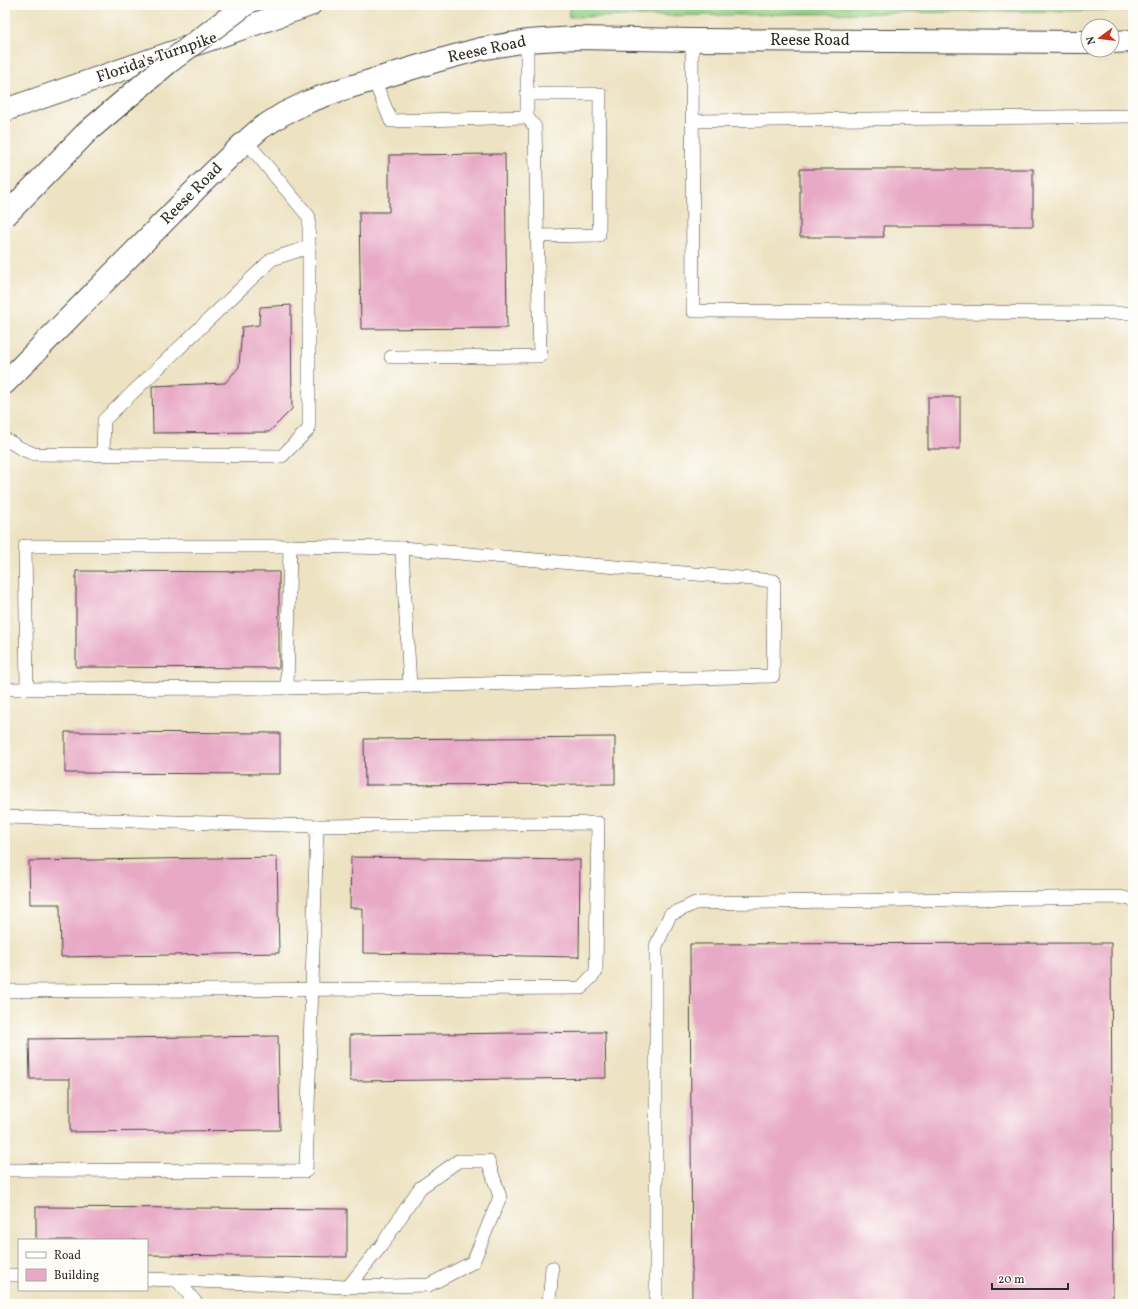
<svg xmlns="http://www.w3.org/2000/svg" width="1138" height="1309" font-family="Vollkorn,serif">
<defs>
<pattern id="grass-tufts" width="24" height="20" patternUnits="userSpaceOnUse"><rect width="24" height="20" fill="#93d085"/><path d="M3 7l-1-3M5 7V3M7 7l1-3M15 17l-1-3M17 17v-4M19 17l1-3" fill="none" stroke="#78a96d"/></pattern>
</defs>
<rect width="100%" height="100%" fill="#fdfcf7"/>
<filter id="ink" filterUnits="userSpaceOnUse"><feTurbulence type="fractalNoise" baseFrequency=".025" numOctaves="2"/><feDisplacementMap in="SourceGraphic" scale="8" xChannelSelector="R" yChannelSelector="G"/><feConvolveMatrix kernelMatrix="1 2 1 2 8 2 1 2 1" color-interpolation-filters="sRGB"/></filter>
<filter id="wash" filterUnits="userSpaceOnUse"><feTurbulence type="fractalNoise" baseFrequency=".012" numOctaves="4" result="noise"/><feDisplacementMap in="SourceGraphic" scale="16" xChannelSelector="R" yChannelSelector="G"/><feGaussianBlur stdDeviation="0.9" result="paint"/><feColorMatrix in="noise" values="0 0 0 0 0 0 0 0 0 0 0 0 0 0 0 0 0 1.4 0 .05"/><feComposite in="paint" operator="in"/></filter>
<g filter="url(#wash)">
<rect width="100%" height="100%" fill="#ede2c2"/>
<!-- grass -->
<polygon fill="url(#grass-tufts)" stroke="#5f7e58" points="570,5 1133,5 1133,10 568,17"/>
<g id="blocks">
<!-- building -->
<g fill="#e8a9c6">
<polygon points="505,154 507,328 361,329 359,212 389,212 389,155"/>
<polygon points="800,169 1033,169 1033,226 883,226 884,237 800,237"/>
<polygon points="291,305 292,409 269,432 153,433 152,386 225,383 239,367 242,327 259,325 260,307"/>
<rect x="928" y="397" width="32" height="52"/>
<polygon points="76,571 279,572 279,668 76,667"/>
<polygon points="65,732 280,733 280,774 65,773"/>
<polygon points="615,737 615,784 365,785 364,739"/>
<polygon points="277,857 279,953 61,957 60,904 30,904 29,861"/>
<polygon points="351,857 580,860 579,957 363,953 363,908 350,908"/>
<polygon points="1111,943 1113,1304 692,1304 690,944"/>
<polygon points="605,1032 606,1078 350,1081 350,1035"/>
<polygon points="278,1036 280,1130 70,1132 70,1079 30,1079 29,1039"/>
<polygon points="36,1207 347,1209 347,1257 147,1255 147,1240 36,1240"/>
</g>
</g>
</g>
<g filter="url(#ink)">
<use href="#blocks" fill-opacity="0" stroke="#484642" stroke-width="1"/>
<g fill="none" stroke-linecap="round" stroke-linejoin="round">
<!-- service casing -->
<g stroke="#484642" stroke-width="14">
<g id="service">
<polyline points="692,40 693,311 1133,313"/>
<polyline points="527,41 527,117"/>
<polyline points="374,80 391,121 527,117 535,127 540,356 391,357"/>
<polyline points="527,94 600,94 599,235 538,236"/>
<polyline points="693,121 1133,116"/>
<polyline points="5,439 20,448 34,454 282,456 309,429 309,217 246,141"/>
<polyline points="103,455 104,420 272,259 309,247"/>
<polyline points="402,548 410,686"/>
<polyline points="287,688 410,686 773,676 774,581 402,548 290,546"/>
<polyline points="5,689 287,688 290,546 25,546 27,689"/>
<polyline points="5,817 317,826 306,1171 5,1170"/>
<polyline points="5,991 581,988 596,972 598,823 317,826"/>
<polyline points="5,1275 19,1275"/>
<polyline points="147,1279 348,1287 429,1285 473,1262 500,1197 488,1161 458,1161 420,1188 381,1246 348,1287"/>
<polyline points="177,1280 197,1304"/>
<polyline points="549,1304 552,1268"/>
<polyline points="656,1304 656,946 670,915 695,903 1120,897 1133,900"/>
</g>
</g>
<!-- minor casing -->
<g stroke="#484642" stroke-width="24">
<g id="minor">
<polyline points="1112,42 1133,41"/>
<polyline points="5,383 201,184 246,141 261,128 283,114 310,101 340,90 436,61 480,49 527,41 575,38 692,40 1088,42"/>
</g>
</g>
<!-- motorway casing -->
<g stroke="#484642" stroke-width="24">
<polyline id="motorway" points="5,110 310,5"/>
</g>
<!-- service -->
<use href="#service" stroke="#fff" stroke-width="13"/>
<!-- minor -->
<use href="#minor" stroke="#fff" stroke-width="22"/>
<!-- motorway -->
<use href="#motorway" stroke="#fff" stroke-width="22"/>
<!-- motorway-bridge casing -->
<g stroke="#484642" stroke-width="24" stroke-linecap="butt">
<polyline id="motorway-bridge" points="5,216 87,132 168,63 245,5"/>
</g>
<!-- motorway-bridge -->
<use href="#motorway-bridge" stroke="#fff" stroke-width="22"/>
</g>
</g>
<g text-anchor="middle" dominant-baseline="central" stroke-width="3" stroke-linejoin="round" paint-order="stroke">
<!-- street labels -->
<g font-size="16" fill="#2b2b2b" stroke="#fdfcf7">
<text x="810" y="41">Reese Road</text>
<text transform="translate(487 50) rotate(-12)">Reese Road</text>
<text transform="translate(157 58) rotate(-19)">Florida's Turnpike</text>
<text transform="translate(192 194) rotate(-45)">Reese Road</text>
</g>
</g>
<!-- margin -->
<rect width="1138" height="1309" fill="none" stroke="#fdfcf7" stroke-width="20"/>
<!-- legend -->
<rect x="18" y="1239" width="130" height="52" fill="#fdfcf7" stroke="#a9a8a5"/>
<rect x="26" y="1252" width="20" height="6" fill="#ffffff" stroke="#a9a8a5"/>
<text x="54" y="1259" font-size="12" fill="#2b2b2b">Road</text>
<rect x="26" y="1269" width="20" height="12" fill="#e8a9c6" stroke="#a9a8a5"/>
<text x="54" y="1279" font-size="12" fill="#2b2b2b">Building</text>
<!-- north arrow -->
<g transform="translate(1100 38) rotate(255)"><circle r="19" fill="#fdfcf7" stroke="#a9a8a5"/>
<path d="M0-3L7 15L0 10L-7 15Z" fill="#c8321e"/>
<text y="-6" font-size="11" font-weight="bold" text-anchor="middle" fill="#2b2b2b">N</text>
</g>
<!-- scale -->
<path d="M992 1283v6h76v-6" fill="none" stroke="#2b2b2b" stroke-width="2"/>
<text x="998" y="1283" font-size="12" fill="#2b2b2b" stroke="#fdfcf7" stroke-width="3" paint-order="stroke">20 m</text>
</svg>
